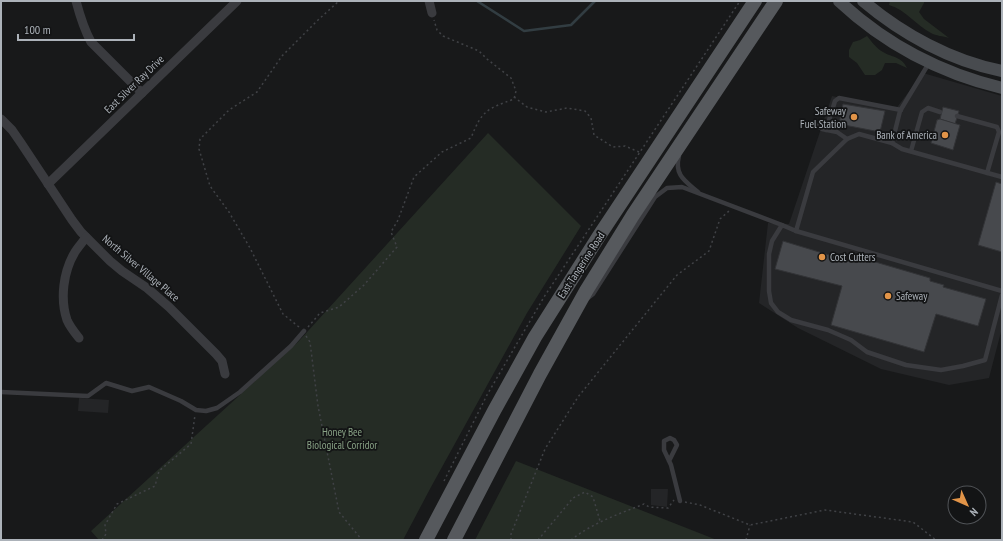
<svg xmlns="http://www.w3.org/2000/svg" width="1003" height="541" font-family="'PT Sans Narrow',sans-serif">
<rect width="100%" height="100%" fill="#18191a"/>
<!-- built -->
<g fill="#242527">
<polygon points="923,73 1002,96 1002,328 989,378 949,385 881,369 798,328 759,303 768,223 789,224 832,96 895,110"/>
<polygon points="79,398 109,400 108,413 78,411"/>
<polygon points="651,489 668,489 667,507 651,505"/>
</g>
<!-- green -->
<g fill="#252c25">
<path d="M 890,1 L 924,1 L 924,3 L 919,12 L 924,19 L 949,38 C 943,36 936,36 931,33 C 916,25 906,10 889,5 Z"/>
<path d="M 867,36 C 872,42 876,48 883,52 C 893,58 901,56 907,68 L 896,63 L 885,63 L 882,70 L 875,75 L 865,75 L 857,63 L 849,57 L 849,50 L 853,42 L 860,40 Z"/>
<polygon points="488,133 581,226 527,313 431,487 403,540 99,540 91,531 298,342"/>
<polygon points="516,461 717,540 475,540"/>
</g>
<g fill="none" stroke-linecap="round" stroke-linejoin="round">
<!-- stream -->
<polyline stroke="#323d42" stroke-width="2.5" points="477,1 524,31 571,25 595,1"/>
</g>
<!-- building -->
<g fill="#47494d" stroke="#323336">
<polygon points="843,104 885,111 880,132 839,124"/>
<polygon points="943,107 959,111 955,124 940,119"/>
<polygon points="940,119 960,125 953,150 931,143 937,120"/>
<polygon points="996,182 1002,184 1002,252 978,245"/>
<polygon points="783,241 849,261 850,259 854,260 855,256 930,278 930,281 944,285 943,287 986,299 978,326 936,314 924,352 831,325 842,286 775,269"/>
</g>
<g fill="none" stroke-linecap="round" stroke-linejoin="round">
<!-- path -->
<g stroke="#404246" stroke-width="1.5" stroke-dasharray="2 3" stroke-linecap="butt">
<polyline points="514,97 527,107 546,112 567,108 585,111 591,118 594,135 613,147 625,146 639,152"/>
<polyline points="299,327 283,314 250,248 229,212 210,186 199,149 200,139 229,110 257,92 282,56 318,20 339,1"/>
<path d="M 308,327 L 320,313 L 339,307 L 364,285 L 397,247 L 391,232 L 398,220 L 414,177 L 442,152 L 471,138 C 482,110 487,109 514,99 L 516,91 L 511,78 L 487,59 L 479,51 L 443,36 L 437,30 L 434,20"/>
<polyline points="306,336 310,342 318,406 339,512 362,540"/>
<polyline points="444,481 487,395 544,297 740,1"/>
<polyline points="685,502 700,505 750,525 825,510 913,522 936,540"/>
<polyline points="102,540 106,534 105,525 117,504 155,486 159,471 191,444 195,415"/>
<polyline points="511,540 511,534 545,449 578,397 677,275 709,251 720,219 729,211"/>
<polyline points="538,540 573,498 585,492 593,497 600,521"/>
<path d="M 571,540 C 592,523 619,514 644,504 L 649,507 L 668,508 L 674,500"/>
<polyline points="746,540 750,525"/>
</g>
<!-- service -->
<g stroke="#3a3b3f" stroke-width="4.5">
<polyline points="957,116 997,127 999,132 987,173"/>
<polyline points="813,123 822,129 837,132 847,139"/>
<polyline points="826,130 835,101 839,98 901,110"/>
<polyline points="892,143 900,111 929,63"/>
<polyline points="911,151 922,112 928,108 940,112"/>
<path d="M 679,156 C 674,175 685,181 698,192"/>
<polyline points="1002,177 902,149 892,143 859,134 847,139 813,172 796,231 782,225 772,241 769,254 769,291 771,303 778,312 791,320 828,330 851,340 867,352 906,365 941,370 963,366 985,360 1002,295"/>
<polyline points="796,231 1002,291"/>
<polyline points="588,298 593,294 655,197 667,188 682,187 782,225"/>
<polyline points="1,392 88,396 106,383 132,391 149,387 181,401 196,410 206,411 217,408 240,392 291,346 304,331"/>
<polyline points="669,461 677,445 674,440 670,438 664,441 664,450 671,465 680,501"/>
</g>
<!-- minor -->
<g stroke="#3a3b3f" stroke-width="9">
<path d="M 76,1 C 80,16 84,29 91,42 L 142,93"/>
<polyline points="429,1 432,13"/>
<polyline points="1,119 12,130 21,143 72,220 81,232 110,261 122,271 147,288 169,307 216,354 222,361 225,374"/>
<polyline points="48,184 237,1"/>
<path d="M 79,338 C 75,333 70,327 67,320 C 60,299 63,272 75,252 C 78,247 83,242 86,237"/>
</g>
<!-- secondary -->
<g stroke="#484b4f" stroke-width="12">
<path d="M 839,1 C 885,44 941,73 1002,88"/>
<path d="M 863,1 C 902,34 951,61 1002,71"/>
</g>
<!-- primary -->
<g stroke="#56595d" stroke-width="14">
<polyline points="426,540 494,411 535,337 599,236 755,1"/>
<polyline points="454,540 540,374 586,291 633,215 776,1"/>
</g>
</g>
<!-- markers -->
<g fill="#e29448" stroke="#131415" stroke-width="1.5">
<circle cx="854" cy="117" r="4"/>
<circle cx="945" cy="135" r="4"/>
<circle cx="822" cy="257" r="4"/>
<circle cx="888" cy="296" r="4"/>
</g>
<g text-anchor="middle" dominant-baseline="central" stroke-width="3.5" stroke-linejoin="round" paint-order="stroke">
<!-- street labels -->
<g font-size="11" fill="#acb2b9" stroke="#131415">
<text transform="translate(134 84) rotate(-44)">East Silver Ray Drive</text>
<text transform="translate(581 265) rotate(-57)">East Tangerine Road</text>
<text transform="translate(141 268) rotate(40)">North Silver Village Place</text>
</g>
<!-- poi labels -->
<g font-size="11" fill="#acb2b9" stroke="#131415" text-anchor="end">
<text x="846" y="111">Safeway<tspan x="846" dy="13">Fuel Station</tspan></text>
<text x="937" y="135">Bank of America</text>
<text x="830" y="257" text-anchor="start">Cost Cutters</text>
<text x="896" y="296" text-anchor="start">Safeway</text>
</g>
<!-- park labels -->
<g font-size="11" fill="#88a285" stroke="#131415">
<text x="342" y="432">Honey Bee<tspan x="342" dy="13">Biological Corridor</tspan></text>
</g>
</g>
<!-- border -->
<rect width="1003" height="541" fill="none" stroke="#acb2b9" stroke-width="4"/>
<!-- north arrow -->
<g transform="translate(967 505) rotate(135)"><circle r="19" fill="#131415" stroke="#505357"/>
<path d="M0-3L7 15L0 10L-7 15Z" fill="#e29448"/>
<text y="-6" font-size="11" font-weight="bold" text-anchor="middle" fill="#acb2b9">N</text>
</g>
<!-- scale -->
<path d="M18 34v6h116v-6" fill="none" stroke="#acb2b9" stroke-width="2"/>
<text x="24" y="34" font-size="12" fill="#acb2b9" stroke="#131415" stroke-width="3" paint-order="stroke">100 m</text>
</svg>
